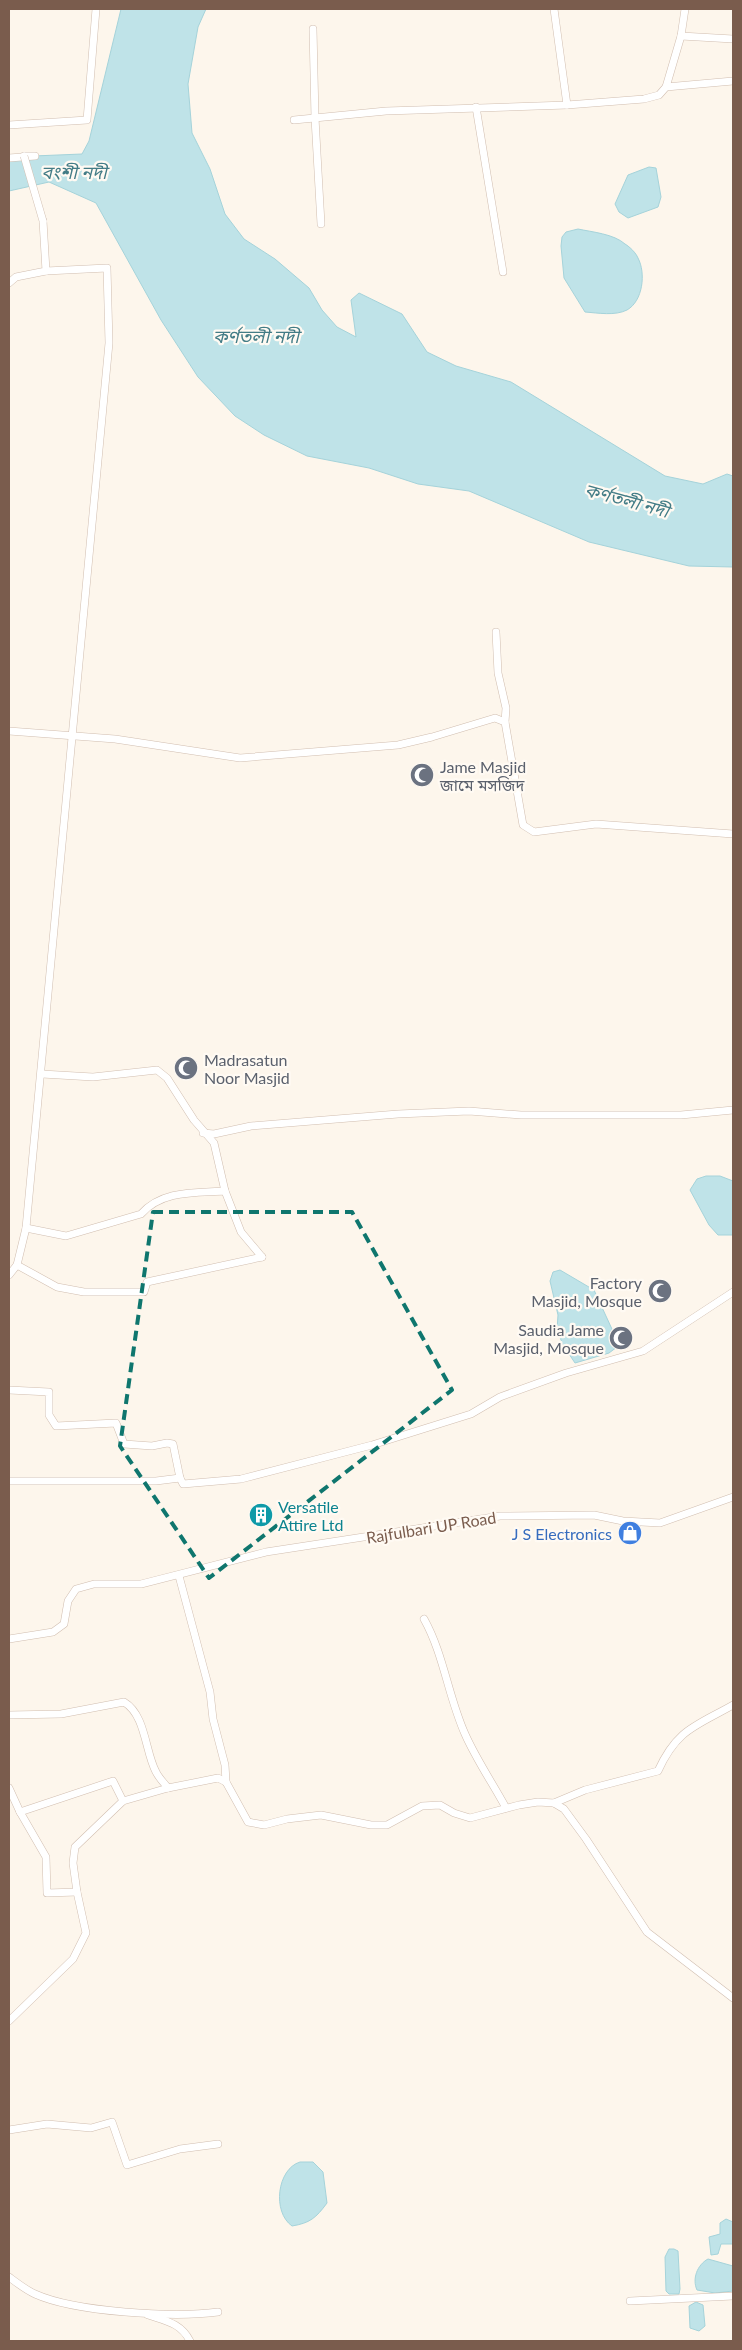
<svg xmlns="http://www.w3.org/2000/svg" width="742" height="2350" font-family="Lato,'Noto Sans Bengali',sans-serif">
<rect width="100%" height="100%" fill="#fdf6ec"/>
<!-- water -->
<g fill="#bfe3e8" stroke="#a5d3da">
<polygon points="121,9 206,9 198,27 188,84 192,133 210,169 225,214 244,239 275,259 309,288 322,310 337,327 356,337 351,300 359,293 402,314 427,352 456,366 511,382 665,476 703,484 727,474 733,476 733,567 689,566 589,542 469,491 418,484 369,468 307,456 264,435 235,416 198,377 161,320 96,203 49,182 9,191 9,157 82,154 89,141"/>
<polygon points="649,167 656,168 661,197 658,207 628,218 619,212 615,204 628,175"/>
<path d="M 578,229 C 592,232 614,234 625,244 C 630,247 636,253 638,258 C 646,273 643,301 627,310 C 615,316 598,313 585,312 L 564,278 L 561,246 L 562,237 L 566,232 Z"/>
<polygon points="706,1176 720,1176 733,1181 733,1235 718,1235 709,1225 690,1190 697,1179"/>
<polygon points="560,1270 594,1290 617,1340 617,1347 609,1353 575,1363 563,1345 557,1330 558,1315 550,1281 553,1272"/>
<path d="M 300,2162 L 313,2162 L 323,2172 L 327,2203 C 316,2218 310,2223 292,2226 C 272,2212 277,2169 300,2162 Z"/>
<polygon points="726,2219 733,2222 733,2244 721,2244 718,2254 711,2255 709,2237 720,2234 720,2223"/>
<polygon points="669,2249 674,2249 678,2251 680,2289 679,2294 669,2294 666,2291 665,2257"/>
<path d="M 708,2259 L 733,2266 L 733,2291 L 715,2293 L 697,2290 C 692,2279 697,2265 708,2259 Z"/>
<polygon points="696,2302 703,2305 705,2326 699,2331 690,2328 689,2306"/>
</g>
<g fill="none" stroke-linecap="round" stroke-linejoin="round">
<!-- street casing -->
<g stroke="#d1beb0" stroke-width="8">
<g id="street">
<polyline points="554,9 567,105"/>
<polyline points="313,29 315,118 321,224"/>
<polyline points="681,36 733,39"/>
<polyline points="666,87 681,36 685,9"/>
<polyline points="476,107 503,272"/>
<polyline points="294,120 386,111 567,105 644,99 659,95 666,87 733,81"/>
<polyline points="9,125 87,120 96,9"/>
<polyline points="9,158 35,156 24,156"/>
<polyline points="9,283 16,277 46,271 43,221"/>
<polyline points="496,632 498,673 506,708 505,722"/>
<polyline points="9,731 115,739 240,758 398,745 432,737 495,718 505,722 523,825 534,832 596,824 733,834"/>
<polyline points="42,1074 93,1077 157,1070 167,1078 194,1120 214,1143 225,1191 241,1232 262,1257"/>
<polyline points="203,1133 214,1134 251,1126 398,1114 469,1111 521,1115 681,1115 733,1110"/>
<path d="M 26,1228 L 66,1236 L 141,1214 C 162,1190 195,1193 225,1191"/>
<polyline points="17,1265 57,1287 84,1292 144,1292 147,1282 262,1257"/>
<polyline points="9,1275 17,1265 26,1228 109,343 107,268 46,271"/>
<polyline points="9,1390 49,1392 49,1415 56,1426 116,1423 124,1444 152,1446 167,1443 173,1444 180,1478 183,1484 241,1479 372,1445 471,1414 500,1397 566,1373 643,1351 733,1292"/>
<polyline points="9,1481 156,1481 180,1478"/>
<polyline points="179,1576 210,1692 213,1719 225,1765 226,1782"/>
<path d="M 424,1619 C 444,1655 448,1696 465,1734 C 476,1759 493,1784 506,1808"/>
<polyline points="9,1639 53,1632 64,1624 68,1601 76,1589 94,1584 141,1584 266,1552 500,1516 594,1515 623,1521 660,1523 733,1497"/>
<path d="M 9,1715 L 61,1714 L 124,1702 C 146,1715 145,1752 156,1772 C 159,1778 164,1783 168,1788"/>
<polyline points="9,1788 20,1812"/>
<path d="M 554,1803 L 585,1790 L 658,1771 C 677,1729 696,1726 733,1705"/>
<polyline points="77,1892 47,1893 46,1857 20,1812 113,1781 123,1801"/>
<polyline points="9,2021 73,1959 86,1933 77,1892 73,1863 75,1847 123,1801 168,1788 218,1778 226,1782 248,1822 264,1825 287,1819 321,1815 371,1825 387,1825 422,1806 440,1805 454,1813 470,1818 519,1805 538,1802 554,1803 564,1809 586,1839 647,1932 733,1998"/>
<polyline points="9,2130 47,2124 91,2128 112,2122 127,2165 180,2149 218,2144"/>
<path d="M 9,2277 C 17,2283 26,2290 35,2294 C 75,2312 174,2318 218,2312"/>
<polyline points="630,2301 733,2296"/>
<path d="M 148,2315 C 166,2321 181,2323 190,2341"/>
</g>
</g>
<!-- street -->
<use href="#street" stroke="#fff" stroke-width="7"/>
<!-- street-bridge casing -->
<g stroke="#d1beb0" stroke-width="8" stroke-linecap="butt">
<polyline id="street-bridge" points="24,156 43,221"/>
</g>
<!-- street-bridge -->
<use href="#street-bridge" stroke="#fff" stroke-width="7"/>
</g>
<!-- marked area -->
<path fill="none" stroke="#0f766e" stroke-width="4" stroke-dasharray="10 6" stroke-linejoin="round" d="M 153,1212 L 352,1212 L 452,1390 L 209,1578 L 120,1446 Z"/>
<!-- icons -->
<defs>
<g id="mosque-disc" transform="scale(1.25)"><circle r="9.5" fill="#6b7280" stroke="#fffaf3"/><path d="M3.5-4.9A6 6 0 1 0 3.5 4.9A5 5 0 1 1 3.5-4.9Z" fill="#fff"/></g>
<g id="building-disc" transform="scale(1.25)"><circle r="9.5" fill="#0f9aa8" stroke="#fffaf3"/><path d="M-4-6H4V6H1V3H-1V6H-4ZM-2.5-4.3h1.7v1.8h-1.7ZM.8-4.3h1.7v1.8H.8ZM-2.5-1h1.7V.8h-1.7ZM.8-1h1.7V.8H.8Z" fill="#fff"/></g>
<g id="shop-disc" transform="scale(1.25)"><circle r="9.5" fill="#3f7fe0" stroke="#fffaf3"/><path d="M-5-2.5h2.3a2.7 3.5 0 0 1 5.4 0H5L5.5 6h-11ZM-1.5-2.5h3a1.5 2.3 0 0 0-3 0Z" fill="#fff"/></g>
</defs>
<g fill-rule="evenodd">
<use href="#mosque-disc" x="422" y="775"/>
<use href="#mosque-disc" x="186" y="1068"/>
<use href="#mosque-disc" x="660" y="1291"/>
<use href="#mosque-disc" x="621" y="1338"/>
<use href="#building-disc" x="261" y="1515"/>
<use href="#shop-disc" x="630" y="1533"/>
</g>
<g text-anchor="middle" dominant-baseline="central" stroke-width="4.5" stroke-linejoin="round" paint-order="stroke">
<!-- worship labels -->
<g font-size="16" fill="#5b616d" stroke="#fffaf3" text-anchor="start">
<text x="440" y="766">Jame Masjid<tspan x="440" dy="18">জামে মসজিদ</tspan></text>
<text x="204" y="1059">Madrasatun<tspan x="204" dy="18">Noor Masjid</tspan></text>
<text x="642" y="1282" text-anchor="end">Factory<tspan x="642" dy="18">Masjid, Mosque</tspan></text>
<text x="604" y="1329" text-anchor="end">Saudia Jame<tspan x="604" dy="18">Masjid, Mosque</tspan></text>
</g>
<!-- culture labels -->
<g font-size="16" fill="#0d838f" stroke="#fffaf3" text-anchor="start">
<text x="278" y="1506">Versatile<tspan x="278" dy="18">Attire Ltd</tspan></text>
</g>
<!-- street labels -->
<g font-size="16" fill="#7a5c4d" stroke="#fffaf3">
<text transform="translate(431 1527) rotate(-9)">Rajfulbari UP Road</text>
</g>
<!-- shop labels -->
<g font-size="16" fill="#366cbe" stroke="#fffaf3" text-anchor="end">
<text x="612" y="1533">J S Electronics</text>
</g>
<!-- water labels -->
<g font-size="18" font-style="italic" fill="#437c86" stroke="#fffaf3">
<text x="74" y="172">বংশী নদী</text>
<text x="256" y="336">কর্ণতলী নদী</text>
<text transform="translate(627 500) rotate(15)">কর্ণতলী নদী</text>
</g>
</g>
<!-- border -->
<rect width="742" height="2350" fill="none" stroke="#7a5c4d" stroke-width="20"/>
</svg>
